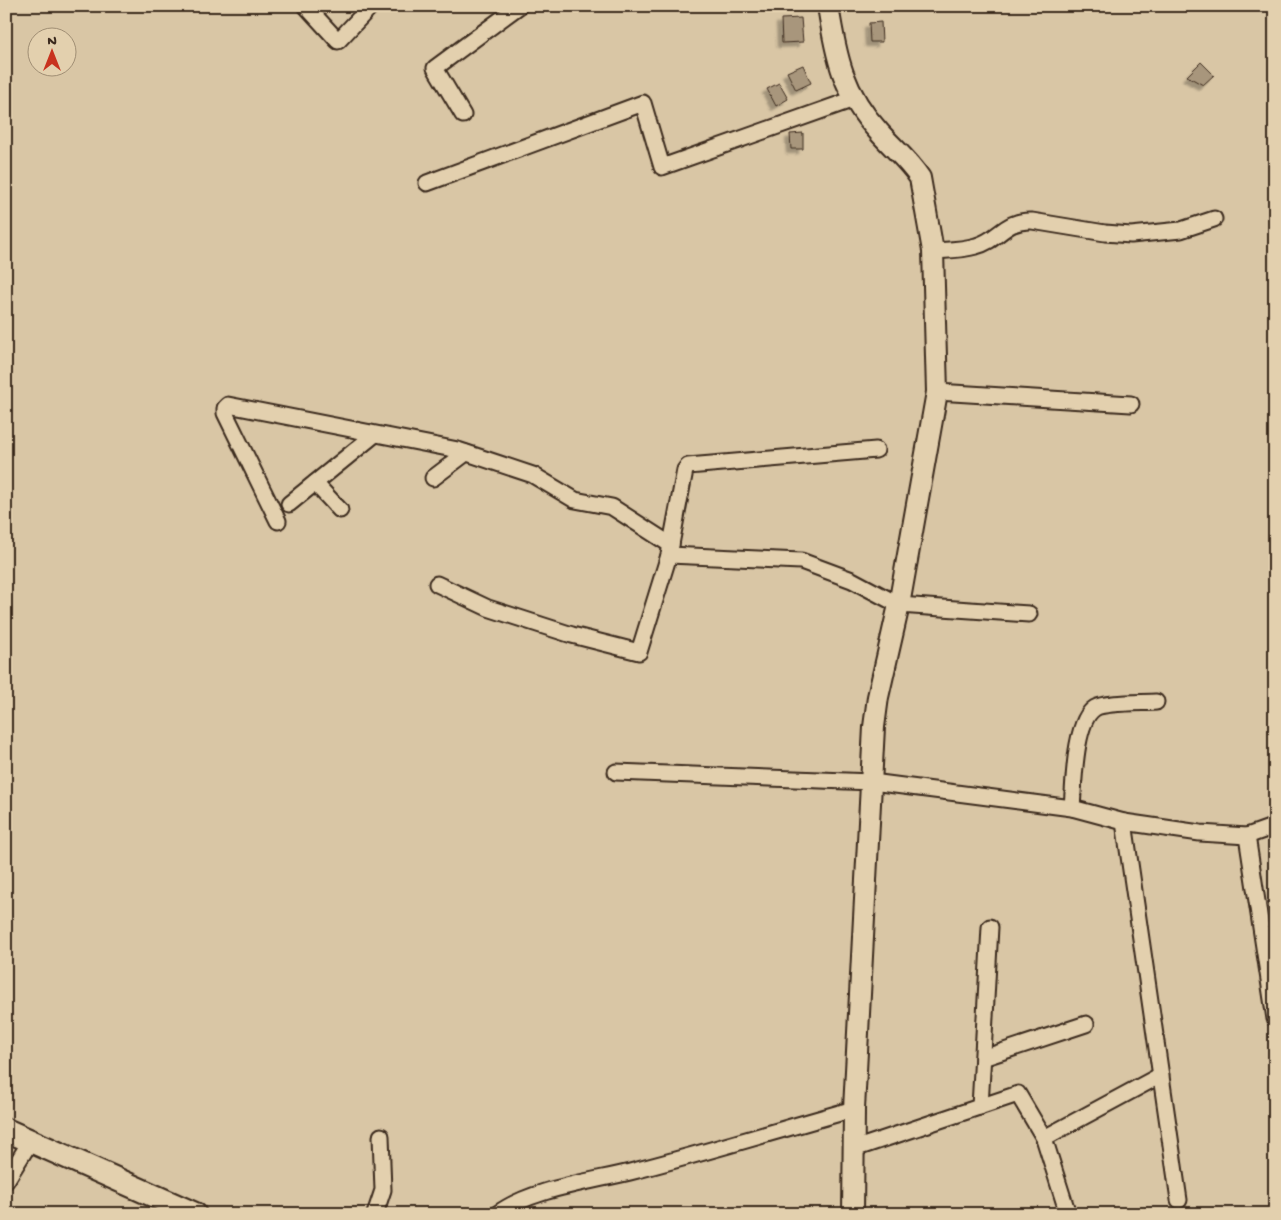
<svg xmlns="http://www.w3.org/2000/svg" width="1281" height="1220" font-family="'Gochi Hand',sans-serif">
<defs>
<filter id="shadow"><feDropShadow dx="-4.5" dy="4.5" stdDeviation="1" flood-color="#0004"/></filter>
</defs>
<rect width="100%" height="100%" fill="#d9c6a5"/>
<filter id="ink" filterUnits="userSpaceOnUse"><feTurbulence type="fractalNoise" baseFrequency=".02" numOctaves="2"/><feDisplacementMap in="SourceGraphic" scale="10" xChannelSelector="R" yChannelSelector="G"/><feConvolveMatrix kernelMatrix="1 2 1 2 8 2 1 2 1" color-interpolation-filters="sRGB"/></filter>
<g filter="url(#ink)">
<!-- building -->
<g fill="#a8967b" stroke="#3b2a1e" filter="url(#shadow)">
<polygon points="801,18 803,42 782,43 781,19"/>
<polygon points="881,22 882,42 870,42 869,23"/>
<polygon points="1201,62 1214,75 1203,85 1187,76"/>
<polygon points="803,65 811,83 796,90 787,72"/>
<polygon points="779,83 788,99 776,106 767,89"/>
<polygon points="803,133 803,149 791,149 790,134"/>
</g>
<g fill="none" stroke-linecap="round" stroke-linejoin="round">
<!-- street casing -->
<g stroke="#3b2a1e" stroke-width="19">
<g id="street">
<polyline points="306,6 338,41 371,6"/>
<polyline points="463,115 435,68 519,6"/>
<polyline points="427,183 643,103 662,167 854,99"/>
<path d="M 933,251 C 947,250 963,250 976,246 C 1000,240 1003,220 1032,221 L 1105,233 L 1131,235 L 1181,230 L 1214,219"/>
<polyline points="937,392 1131,404"/>
<polyline points="433,478 466,453"/>
<polyline points="315,483 340,510"/>
<polyline points="289,504 374,435"/>
<polyline points="278,521 225,413 225,408 228,405 458,450 533,475 575,500 612,507 671,545"/>
<polyline points="669,555 801,561 852,580 899,605 1029,614"/>
<polyline points="437,584 488,608 572,635 639,652 669,555 685,470 688,466 876,450"/>
<polyline points="616,772 872,782 1072,808 1124,822 1200,833 1247,836 1275,826"/>
<path d="M 1072,808 C 1074,785 1074,721 1095,708 C 1105,702 1143,703 1156,702"/>
<polyline points="1124,822 1179,1200"/>
<polyline points="1247,836 1275,1019"/>
<polyline points="983,1058 1086,1024"/>
<polyline points="980,1107 990,927"/>
<polyline points="1044,1138 1161,1075"/>
<polyline points="854,1149 1018,1094 1044,1138 1068,1214"/>
<polyline points="6,1181 30,1142"/>
<polyline points="375,1214 383,1190 381,1136"/>
<path d="M 497,1214 C 531,1189 589,1182 630,1172 C 705,1153 779,1130 854,1109"/>
</g>
</g>
<!-- secondary casing -->
<g stroke="#3b2a1e" stroke-width="24">
<path id="secondary" d="M 828,6 C 836,57 843,93 879,132 C 893,148 909,161 920,178 L 933,251 L 937,392 L 899,605 L 878,697 L 874,727 L 854,1109 L 853,1214"/>
</g>
<!-- primary casing -->
<g stroke="#3b2a1e" stroke-width="26">
<polyline id="primary" points="6,1130 195,1214"/>
</g>
<!-- street -->
<use href="#street" stroke="#e3d0ae" stroke-width="15"/>
<!-- secondary -->
<use href="#secondary" stroke="#e3d0ae" stroke-width="20"/>
<!-- primary -->
<use href="#primary" stroke="#e3d0ae" stroke-width="22"/>
</g>
</g>
<!-- margin -->
<rect width="1281" height="1220" fill="none" stroke="#e3d0ae" stroke-width="25"/>
<rect x="12" y="12" width="1256" height="1195" fill="none" stroke="#3b2a1e" stroke-width="2" filter="url(#ink)"/>
<!-- north arrow -->
<g transform="translate(52 52)"><circle r="24" fill="#e3d0ae" stroke="#a08e74"/>
<path d="M0-4L9 19L0 12L-9 19Z" fill="#c8321e"/>
<text y="-8" font-size="14" font-weight="bold" text-anchor="middle" fill="#3b2a1e">N</text>
</g>
</svg>
